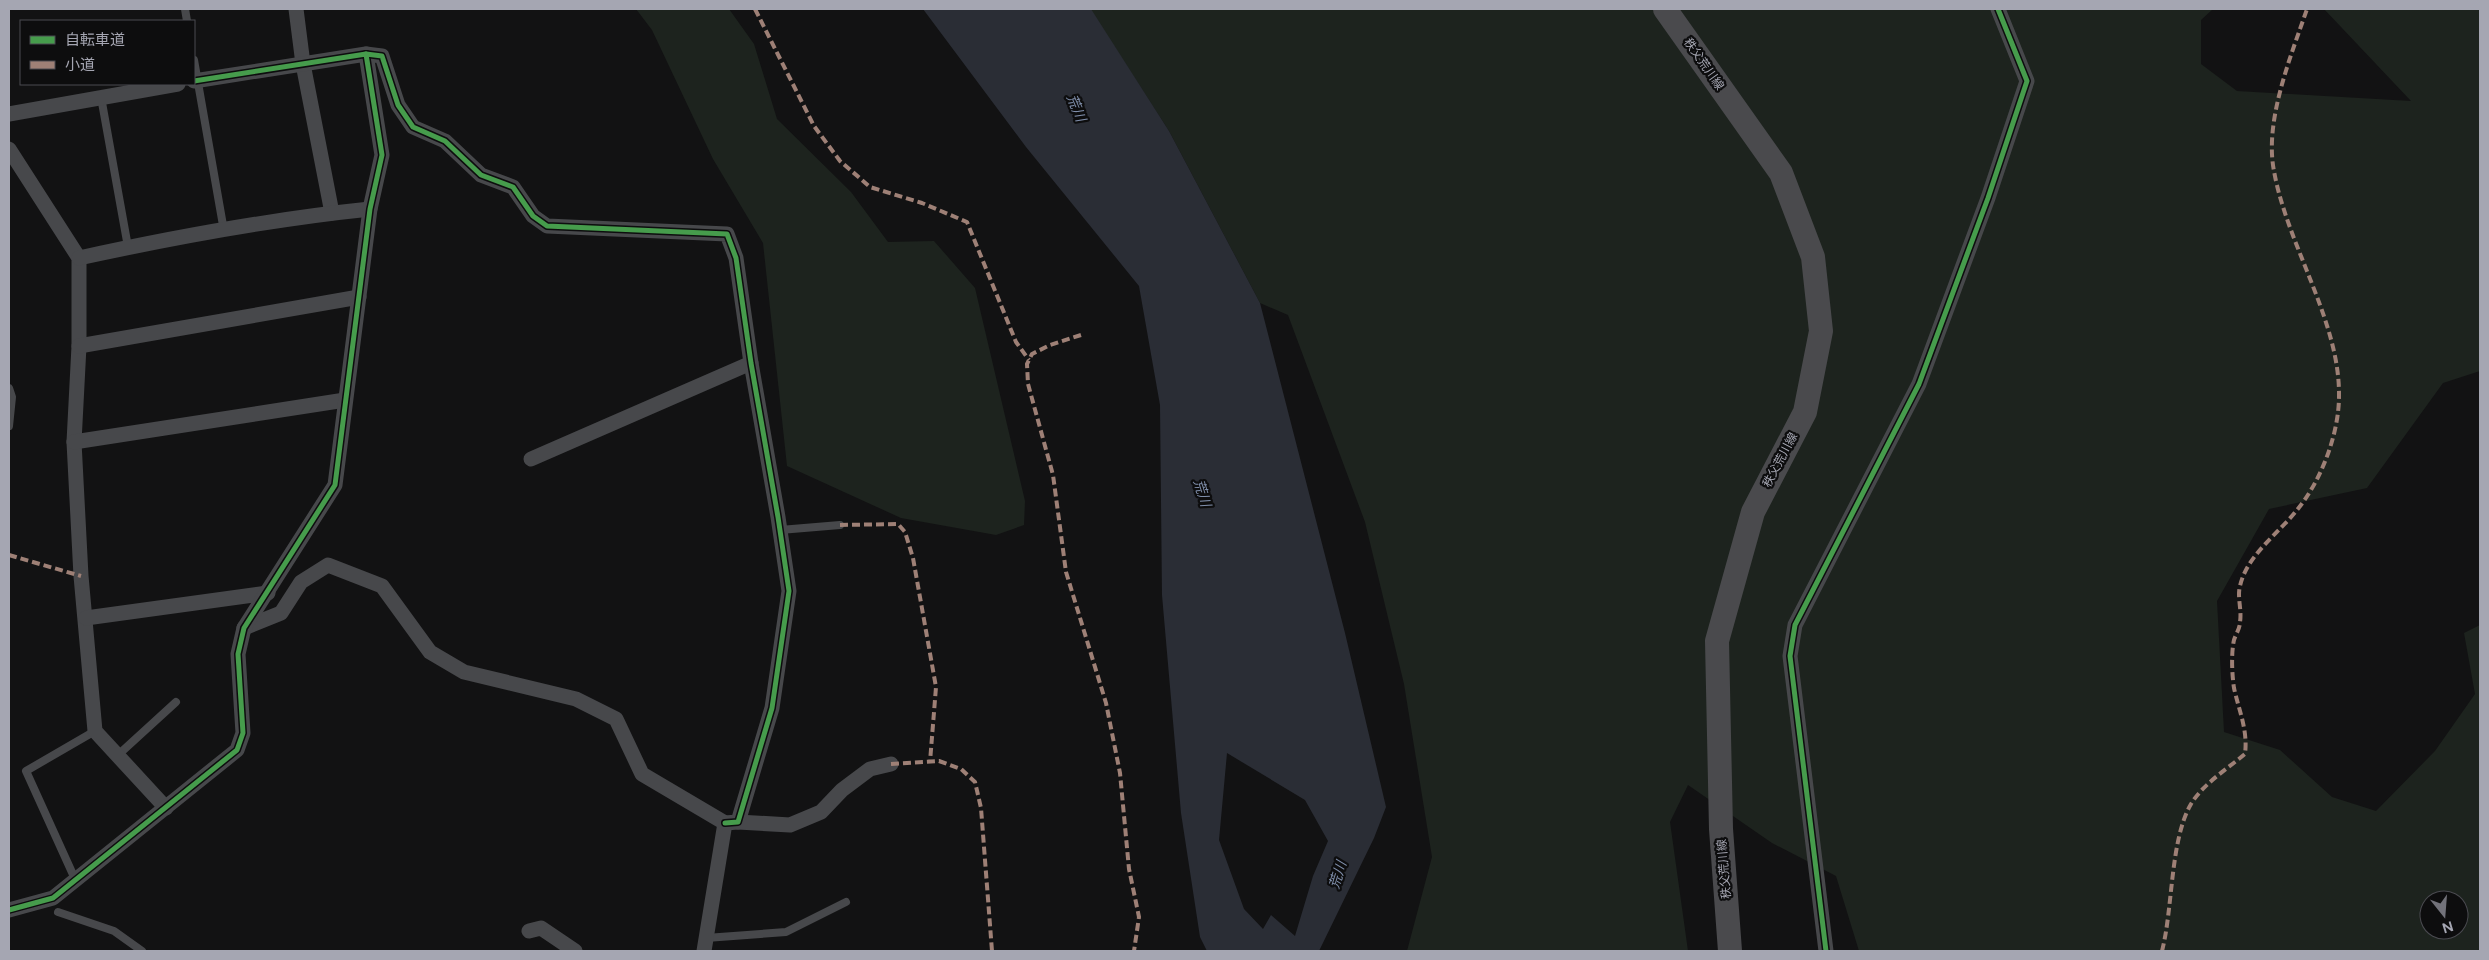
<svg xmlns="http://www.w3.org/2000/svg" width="2489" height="960" font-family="Figtree,'Noto Sans JP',sans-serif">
<rect width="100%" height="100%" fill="#121213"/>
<!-- green -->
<g fill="#1d231e" fill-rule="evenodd">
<polygon points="636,9 729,9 754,44 777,119 851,192 888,242 934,241 975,288 1025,501 1024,525 996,535 901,518 787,466 763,243 713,159 652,30"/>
<path d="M 1090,9 L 2213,9 L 2201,20 L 2201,64 L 2237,91 L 2411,101 L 2324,9 L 2480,9 L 2480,371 L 2443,383 L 2367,488 L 2269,509 L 2217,601 L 2224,732 L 2280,750 L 2332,797 L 2376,811 L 2435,751 L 2475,694 L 2464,633 L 2480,625 L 2480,951 L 1859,951 L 1836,876 L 1772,843 L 1688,785 L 1670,822 L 1688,951 L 1407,951 L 1432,857 L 1404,684 L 1365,522 L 1288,315 L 1260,303 L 1169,131 ZM 2429,900 L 2459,900 L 2459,930 L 2429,930 Z"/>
</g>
<!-- water -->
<path fill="#2a2d35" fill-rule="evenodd" d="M 923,9 L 1091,9 L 1169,131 L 1260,303 L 1345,633 L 1386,807 L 1374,838 L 1319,951 L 1207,951 L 1200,937 L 1181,813 L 1162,595 L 1160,405 L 1139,286 L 1026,147 ZM 1227,753 L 1305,800 L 1328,841 L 1313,876 L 1295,936 L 1271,915 L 1263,929 L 1244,909 L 1219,840 Z"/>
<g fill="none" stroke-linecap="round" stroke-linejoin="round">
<!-- service -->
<g stroke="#47484b" stroke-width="8">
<polyline points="185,9 187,21"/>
<polyline points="194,60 224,231"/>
<polyline points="101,97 128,247"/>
<polyline points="9,388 12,397 9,426"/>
<polyline points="780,530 840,525"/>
<polyline points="118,755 176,702"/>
<polyline points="75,879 26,771 95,731"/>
<polyline points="58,912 114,931 142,951"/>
<polyline points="706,938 786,932 846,902"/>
</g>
<!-- minor -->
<g stroke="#47484b" stroke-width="15">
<polyline points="296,9 303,64 332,213"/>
<polyline points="366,54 382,56 398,105 413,127 445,141 481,175 513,187 533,216 547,226 727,234 736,258 751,363 778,517 789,591 772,708 738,822 725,823"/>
<polyline points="9,114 178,84"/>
<polyline points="9,149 79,258 79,346 74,442 81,576 95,731 166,808"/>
<path d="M 79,258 C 175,237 273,219 370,209"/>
<polyline points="79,346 359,297"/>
<polyline points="74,442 345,400"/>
<polyline points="531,459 751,363"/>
<polyline points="86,618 268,593"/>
<polyline points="244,628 281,613 301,582 328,565 382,586 430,652 464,672 576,699 616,719 642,774 725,823 704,951"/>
<polyline points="738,822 790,825 821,812 842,790 870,769 891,764"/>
<polyline points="9,910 53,898 237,750 243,733 238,654 244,628 335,485 370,209 382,155 366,54 194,81"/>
<polyline points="529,931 541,928 575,951"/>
<polyline points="1826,951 1790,656 1795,625 1919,384 1988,198 2027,81 1998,9"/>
</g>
<!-- primary -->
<polyline stroke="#4a4a4d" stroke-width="24" points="1665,9 1781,173 1813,257 1821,331 1805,412 1753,512 1717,641 1721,829 1730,951"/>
<!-- quiet -->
<g stroke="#9e8076" stroke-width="4" stroke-dasharray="8 4" stroke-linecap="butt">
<polyline points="755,9 814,126 840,161 870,187 922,203 967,222 1016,342 1029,360"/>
<polyline points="1081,335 1050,345 1032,354 1027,364 1028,384 1053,475 1066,572 1106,703 1120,773 1129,869 1139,917 1134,951"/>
<polyline points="840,525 898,524 905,532 913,558 936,687 930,762"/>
<polyline points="9,555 81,576"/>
<polyline points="891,764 939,761 961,769 975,782 981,808 992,951"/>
<path d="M 2162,951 C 2173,909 2170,840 2191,804 C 2203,784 2227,769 2245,754 C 2248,730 2239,711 2234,688 C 2232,675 2231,653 2234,640 C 2236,634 2240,628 2240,622 C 2242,610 2237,597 2240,586 C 2247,555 2278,534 2297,510 C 2321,481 2339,434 2339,396 C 2340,321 2287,245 2274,171 C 2264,121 2291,56 2307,9"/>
</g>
<!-- cycleway casing -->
<g stroke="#0d0d0e" stroke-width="8">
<g id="cycleway">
<polyline points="366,54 382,56 398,105 413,127 445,141 481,175 513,187 533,216 547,226 727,234 736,258 751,363 778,517 789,591 772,708 738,822 725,823"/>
<polyline points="9,910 53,898 237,750 243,733 238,654 244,628 335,485 370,209 382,155 366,54 194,81"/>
<polyline points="1826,951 1790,656 1795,625 1919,384 1988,198 2027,81 1998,9"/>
</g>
</g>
<!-- cycleway -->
<use href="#cycleway" stroke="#469c4c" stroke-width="5"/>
</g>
<g text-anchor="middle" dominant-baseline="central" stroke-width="4.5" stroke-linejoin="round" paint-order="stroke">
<!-- street labels -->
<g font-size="12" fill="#a5a6b2" stroke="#0d0d0e">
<text transform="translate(1704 64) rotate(55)">秩父荒川線</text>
<text transform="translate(1780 460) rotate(-62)">秩父荒川線</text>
<text transform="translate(1724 869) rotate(-95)">秩父荒川線</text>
</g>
<!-- water labels -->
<g font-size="14" font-style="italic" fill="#7f8eaa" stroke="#0d0d0e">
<text transform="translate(1076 108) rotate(67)">荒川</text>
<text transform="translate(1202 493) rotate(73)">荒川</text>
<text transform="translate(1338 875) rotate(-73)">荒川</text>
</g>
</g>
<!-- border -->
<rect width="2489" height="960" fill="none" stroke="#a5a6b2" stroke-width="20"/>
<!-- legend -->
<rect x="20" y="20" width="175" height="65" fill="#0d0d0e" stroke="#4a4a50"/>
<rect x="30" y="36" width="25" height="8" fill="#469c4c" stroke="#4a4a50"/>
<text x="65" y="45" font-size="15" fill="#a5a6b2">自転車道</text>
<rect x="30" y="61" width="25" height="8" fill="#9e8076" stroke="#4a4a50"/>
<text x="65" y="70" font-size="15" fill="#a5a6b2">小道</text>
<!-- north arrow -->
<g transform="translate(2444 915) rotate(163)"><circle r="24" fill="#0d0d0e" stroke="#4a4a50"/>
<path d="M0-4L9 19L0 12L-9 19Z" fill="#72727a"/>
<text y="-8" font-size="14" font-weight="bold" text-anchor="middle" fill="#a5a6b2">N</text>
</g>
</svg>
